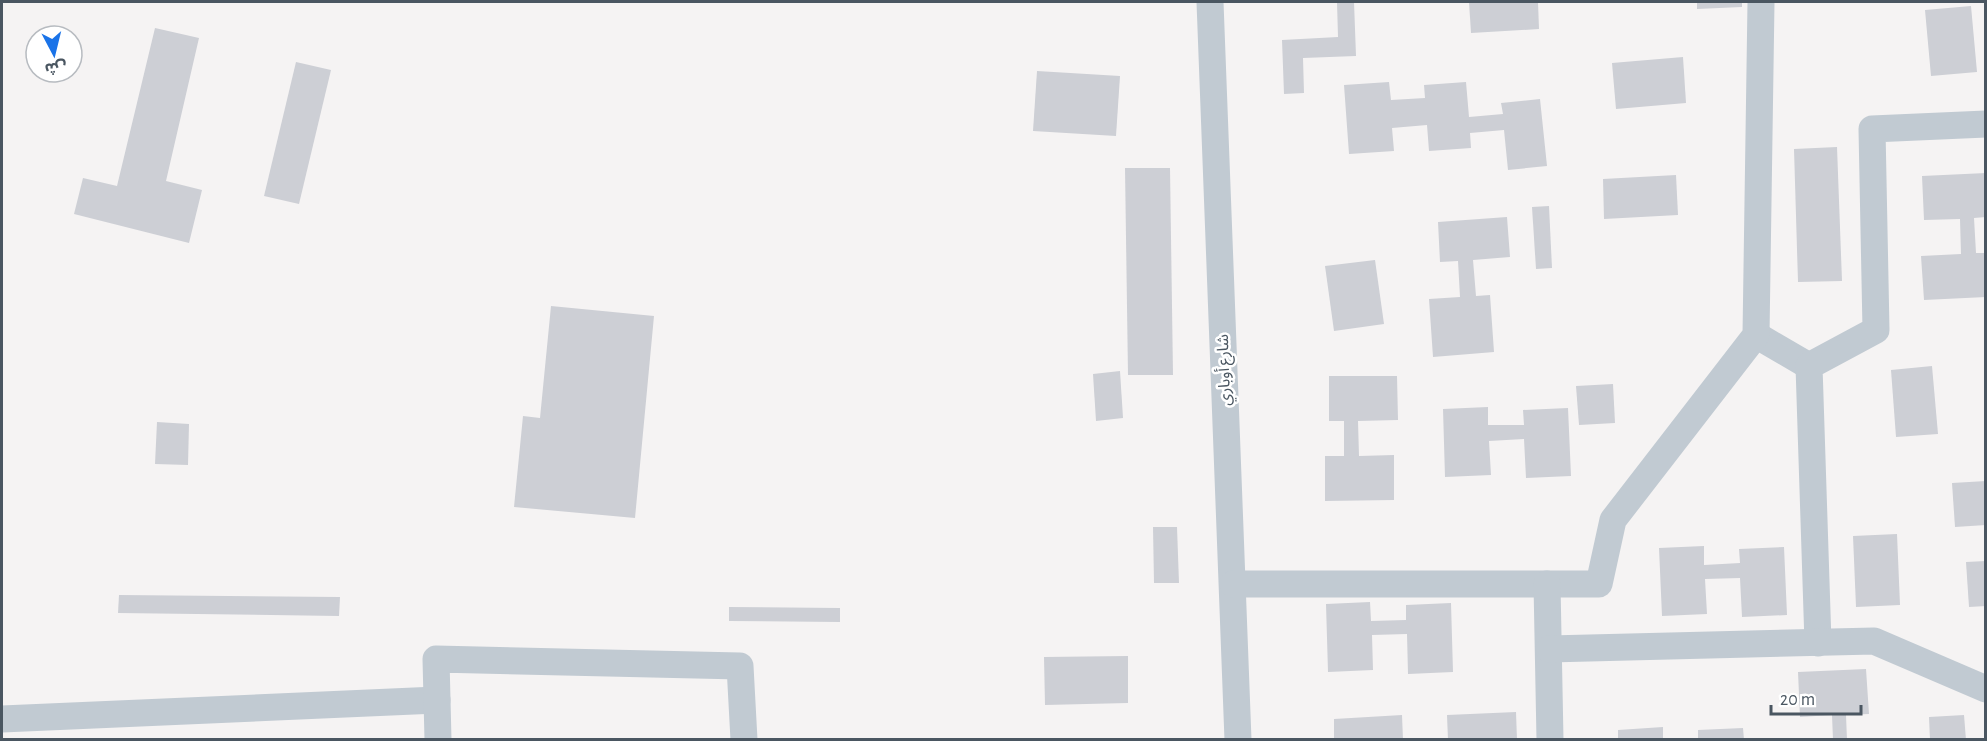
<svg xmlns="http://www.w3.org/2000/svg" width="1987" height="741" font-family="'Alegreya Sans','Noto Sans Arabic',sans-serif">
<rect width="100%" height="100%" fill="#f5f3f3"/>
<!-- building -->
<g fill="#cdcfd5">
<polygon points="1337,2 1354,2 1356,56 1303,58 1304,93 1284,94 1282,40 1338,37"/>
<polygon points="1469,2 1538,2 1539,29 1471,33"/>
<polygon points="1697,2 1742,2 1742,7 1697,9"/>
<polygon points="1971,6 1977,72 1931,76 1925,10"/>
<polygon points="155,28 199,38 166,181 202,190 189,243 74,214 83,178 117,186"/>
<polygon points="1683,57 1686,103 1616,109 1612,63"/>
<polygon points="296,62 331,70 299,204 264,196"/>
<polygon points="1037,71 1120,76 1116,136 1033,131"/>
<polygon points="1389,82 1391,100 1425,98 1424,85 1466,82 1469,117 1503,114 1501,103 1540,99 1547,166 1508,170 1504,130 1470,133 1471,148 1429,151 1427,125 1392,128 1394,151 1349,154 1344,85"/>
<polygon points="1837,147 1842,281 1798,282 1794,149"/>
<polygon points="1125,168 1170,168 1173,375 1128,375"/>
<polygon points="1986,173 1986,217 1974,218 1976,253 1986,253 1986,297 1924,300 1921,256 1961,254 1960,219 1924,220 1922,176"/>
<polygon points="1676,175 1678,215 1604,219 1603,179"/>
<polygon points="1549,206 1552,268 1536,269 1532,207"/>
<polygon points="1507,217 1510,257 1473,260 1476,296 1490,295 1494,352 1433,357 1429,299 1460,297 1458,261 1440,262 1438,222"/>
<polygon points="1375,260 1384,324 1334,331 1325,266"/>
<polygon points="551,306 654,316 635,518 514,507 523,416 540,418"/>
<polygon points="1932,366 1938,434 1896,437 1891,370"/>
<polygon points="1120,371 1123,418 1096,421 1093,374"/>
<polygon points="1329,376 1397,376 1398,420 1358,421 1359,456 1394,455 1394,500 1325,501 1325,456 1344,456 1344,421 1329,421"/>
<polygon points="1613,384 1615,423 1579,425 1576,386"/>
<polygon points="1488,407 1488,425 1524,425 1523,410 1568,408 1571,476 1526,478 1524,439 1489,441 1491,475 1445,477 1443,409"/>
<polygon points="157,422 189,424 188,465 155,464"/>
<polygon points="1986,481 1986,525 1955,527 1952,483"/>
<polygon points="1153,527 1177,527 1179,583 1154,583"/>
<polygon points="1897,534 1900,605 1856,607 1853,536"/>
<polygon points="1704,546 1704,565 1740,563 1739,549 1784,547 1787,615 1742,617 1740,578 1705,579 1707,614 1662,616 1659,548"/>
<polygon points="1986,561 1986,606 1969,607 1966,562"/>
<polygon points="119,595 340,597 339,616 118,613"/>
<polygon points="1370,602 1371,621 1406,620 1406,605 1451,603 1453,672 1408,674 1407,634 1372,635 1373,670 1328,672 1326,604"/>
<polygon points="729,607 840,608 840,622 729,621"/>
<polygon points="1128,656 1128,703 1045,705 1044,657"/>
<polygon points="1866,669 1869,714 1846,715 1847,740 1833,740 1832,715 1800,717 1798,672"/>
<polygon points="1516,712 1517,740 1448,740 1447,715"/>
<polygon points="1402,715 1403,740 1334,740 1334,719"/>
<polygon points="1964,715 1966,740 1930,740 1929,717"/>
<polygon points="1663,727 1663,740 1618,740 1618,730"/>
<polygon points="1743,728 1744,740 1698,740 1698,730"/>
</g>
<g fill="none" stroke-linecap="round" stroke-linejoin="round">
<!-- minor -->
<g stroke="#c1cad2" stroke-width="27">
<polyline points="1210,2 1238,740"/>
<polyline points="1756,335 1809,366"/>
<polyline points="1233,584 1599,584 1613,520 1756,335 1761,2"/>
<polyline points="1547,584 1550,740"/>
<polyline points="1818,643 1809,366 1876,330 1872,129 1986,124"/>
<polyline points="1549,649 1874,641 1986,689"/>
<polyline points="2,719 437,700"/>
<polyline points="438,740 436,659 740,666 744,740"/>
</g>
</g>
<g text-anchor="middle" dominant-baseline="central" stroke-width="5" stroke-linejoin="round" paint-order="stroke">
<!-- street labels -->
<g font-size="16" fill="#4a5661" stroke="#fff">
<text transform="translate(1224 370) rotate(-92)">شارع أوباري</text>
</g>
</g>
<!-- border -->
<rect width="1987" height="741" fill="none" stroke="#4a5661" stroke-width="6"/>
<!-- north arrow -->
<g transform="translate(54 54) rotate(173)"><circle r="28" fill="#ffffff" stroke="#b7bbc0" stroke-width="1.5"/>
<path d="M0-4.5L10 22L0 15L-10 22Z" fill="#1a73e8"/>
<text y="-9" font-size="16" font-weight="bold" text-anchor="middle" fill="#4a5661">ش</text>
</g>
<!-- scale -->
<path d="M1771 705v9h90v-9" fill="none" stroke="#4a5661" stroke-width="3"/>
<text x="1780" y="705" font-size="18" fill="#4a5661" stroke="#ffffff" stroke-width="4.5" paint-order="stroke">20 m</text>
</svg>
